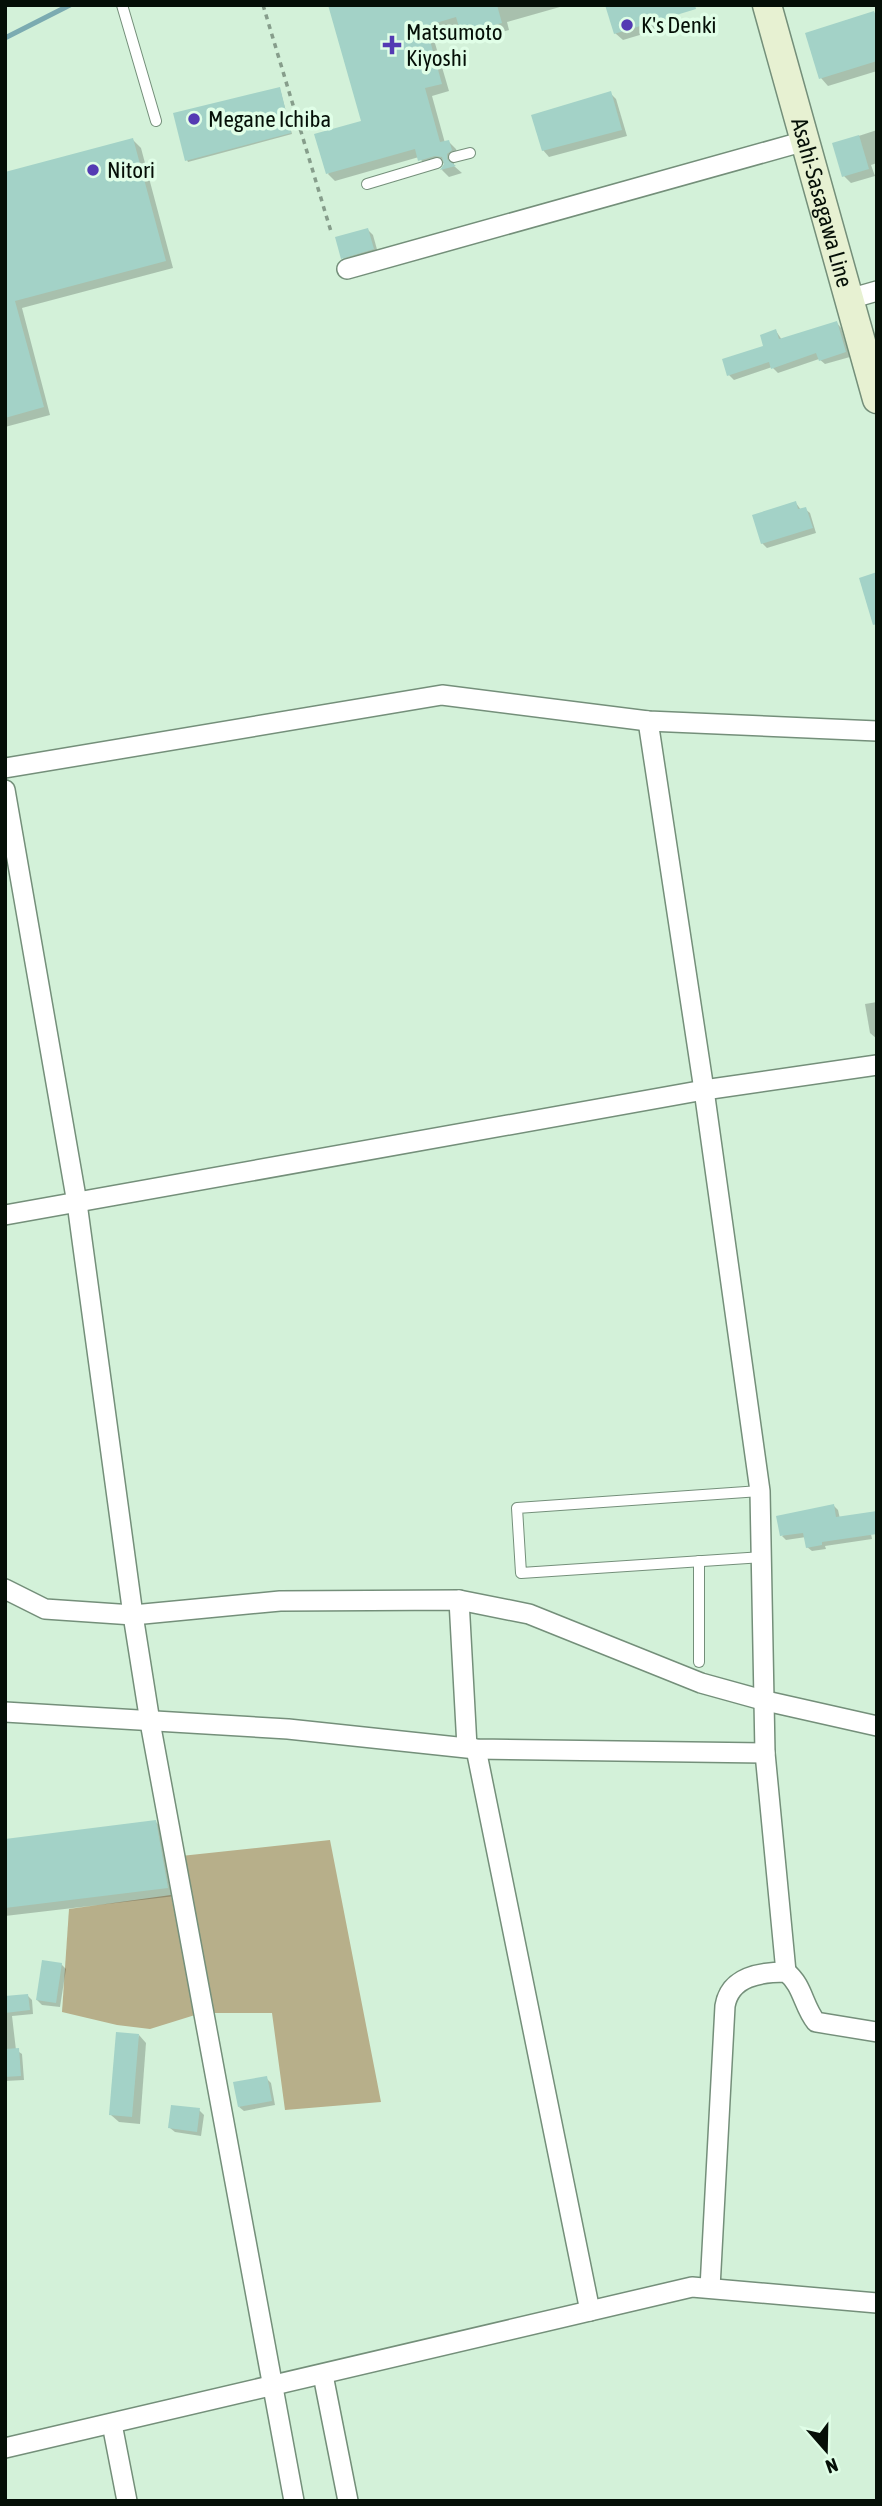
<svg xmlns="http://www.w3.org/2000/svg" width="882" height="2506" font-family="'Asap Condensed',sans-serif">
<rect width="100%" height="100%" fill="#d3f1d9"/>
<!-- forest -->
<g fill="#b7af8a">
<polygon points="330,1840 381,2102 285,2110 272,2013 211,2013 181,1856"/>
<polygon points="171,1895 195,2015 150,2029 117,2025 62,2012 69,1909"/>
</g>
<!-- shadow -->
<g fill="#0003">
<polygon points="330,5 567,5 507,22 509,30 470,41 462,33 460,26 432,33 449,91 432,96 445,143 449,142 456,149 459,158 454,162 454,166 462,173 449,177 442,170 445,163 427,168 419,157 335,181 328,174 363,122"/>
<polygon points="674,5 680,23 623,40 615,33"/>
<polygon points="874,13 877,16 877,71 828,86 821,78"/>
<polygon points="280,89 292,134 188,162 187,160"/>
<polygon points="610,93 616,99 627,136 549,157 543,150"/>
<polygon points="877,130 877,163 871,165 875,176 851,183 844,176 834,144"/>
<polygon points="133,140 141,148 173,268 22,308 50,415 5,427 5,174"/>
<polygon points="368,230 373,235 378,253 347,263 343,258"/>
<polygon points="837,323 841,328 850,357 825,364 819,359 778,373 772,367 734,380 729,375 765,347 776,331 782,340"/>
<polygon points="796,503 801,510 805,509 810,513 816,533 767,548 762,543"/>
<polygon points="877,1002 877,1039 870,1033 865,1004"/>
<polygon points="834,1506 838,1510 840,1519 868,1519 872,1539 825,1546 826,1549 812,1551 807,1547 806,1537 786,1540 782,1536"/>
<polygon points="155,1821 163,1830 175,1896 5,1916 5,1840"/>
<polygon points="61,1964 66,1969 60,2007 42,2005 37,2000"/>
<polygon points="28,1996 32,2000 33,2014 12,2016 16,2050 22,2054 24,2080 5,2081 5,1998"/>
<polygon points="139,2035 146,2043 140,2124 119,2122 111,2115"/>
<polygon points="266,2078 271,2083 275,2105 244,2111 239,2107"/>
<polygon points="199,2110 204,2115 201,2136 175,2132 170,2128"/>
</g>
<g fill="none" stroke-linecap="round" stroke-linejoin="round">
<!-- stream -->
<polyline stroke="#7babb1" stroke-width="5" points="5,38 70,5"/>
</g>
<!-- building -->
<g fill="#a3d2c7">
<polygon points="328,5 497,5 502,23 461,34 456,17 426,26 442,84 425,88 440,142 449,140 452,150 447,154 447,159 456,166 440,170 444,164 442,157 435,156 418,161 415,149 326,174 314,134 361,121"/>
<polygon points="605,5 695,5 696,9 614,34"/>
<polygon points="874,11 877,19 877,61 819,79 805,33"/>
<polygon points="280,87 291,133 185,161 173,113"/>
<polygon points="611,91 622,130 542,151 531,115"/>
<polygon points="859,135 869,169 842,177 832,143"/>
<polygon points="133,138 166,261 15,301 44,407 5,418 5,172"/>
<polygon points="368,228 374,249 341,259 335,237"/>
<polygon points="837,321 846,352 819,361 816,353 771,369 769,362 727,376 722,359 763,346 760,335 776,329 779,339"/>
<polygon points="796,501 798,509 806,507 813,528 761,544 752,515"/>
<polygon points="877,572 877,624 873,625 859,578"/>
<polygon points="834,1504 836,1517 877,1511 877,1534 822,1542 822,1545 806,1548 803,1533 780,1536 776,1516"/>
<polygon points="156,1820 168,1888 5,1908 5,1839"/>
<polygon points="42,1960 62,1963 56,2003 36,2000"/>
<polygon points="28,1994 30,2010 5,2013 5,1996"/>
<polygon points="116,2032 139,2034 132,2117 109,2115"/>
<polygon points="19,2048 21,2076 5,2077 5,2049"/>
<polygon points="267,2076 272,2101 238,2107 233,2082"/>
<polygon points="171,2105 200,2108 197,2132 168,2128"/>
</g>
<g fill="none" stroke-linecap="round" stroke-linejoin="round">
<!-- lane casing -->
<g stroke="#748f7a" stroke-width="12">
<g id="lane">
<polyline points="122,5 156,121"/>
<polyline points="454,157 470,153"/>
<polyline points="367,184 437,163"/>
<polyline points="760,1491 517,1508 521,1573 763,1557"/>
<polyline points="699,1561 699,1662"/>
</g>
</g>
<!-- street casing -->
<g stroke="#748f7a" stroke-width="22">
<g id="street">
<polyline points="347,269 805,141"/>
<polyline points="849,299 877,291"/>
<polyline points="648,721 704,1090 760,1491 765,1753 786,1972"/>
<polyline points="5,768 442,695 648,721 877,731"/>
<polyline points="5,790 77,1203 133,1615 150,1722 294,2501"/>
<polyline points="5,1215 704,1090 877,1065"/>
<polyline points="5,1589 45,1609 133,1615 280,1601 459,1600 529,1614 701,1683 766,1701 877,1726"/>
<polyline points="459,1600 467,1747"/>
<polyline points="5,1712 288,1729 476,1749 765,1753"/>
<polyline points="476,1749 590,2311"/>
<path d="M 710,2288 L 725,2006 C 730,1976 761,1972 786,1972 C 803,1985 803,2006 816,2022 L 877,2032"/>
<polyline points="323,2375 348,2501"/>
<polyline points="112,2424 127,2501"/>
<polyline points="5,2448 692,2287 877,2303"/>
</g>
</g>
<!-- secondary casing -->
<g stroke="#748f7a" stroke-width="31">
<g id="secondary">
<path id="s1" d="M 767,5 L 877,399"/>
</g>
</g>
<!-- path -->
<polyline stroke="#869d8b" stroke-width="3.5" stroke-dasharray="5 5" stroke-linecap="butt" points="263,5 332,235"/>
<!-- lane -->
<use href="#lane" stroke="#fff" stroke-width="10"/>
<!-- street -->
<use href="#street" stroke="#fff" stroke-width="19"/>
<!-- secondary -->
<use href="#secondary" stroke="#e7f1d2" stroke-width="28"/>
</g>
<!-- markers -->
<g fill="#543bb3" stroke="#e0fee7" stroke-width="2.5">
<circle cx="627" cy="25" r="7"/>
<path d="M388.5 34.5h7v7h7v7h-7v7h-7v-7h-7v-7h7z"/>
<circle cx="194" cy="119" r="7"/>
<circle cx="93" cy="170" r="7"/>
</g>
<g text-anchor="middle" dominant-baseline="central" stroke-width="7" stroke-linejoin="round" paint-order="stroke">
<!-- poi labels -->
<g font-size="23" fill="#050f07" stroke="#e0fee7" text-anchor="start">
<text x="641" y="25">K's Denki</text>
<text x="406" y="32">Matsumoto<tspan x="406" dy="26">Kiyoshi</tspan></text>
<text x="208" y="119">Megane Ichiba</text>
<text x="107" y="170">Nitori</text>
</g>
<!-- street labels -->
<g font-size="23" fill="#050f07" stroke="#e0fee7">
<text stroke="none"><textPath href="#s1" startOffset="205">Asahi-Sasagawa Line</textPath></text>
</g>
</g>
<!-- border -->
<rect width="882" height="2506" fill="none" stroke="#050f07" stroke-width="14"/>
<!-- north arrow -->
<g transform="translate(826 2450) rotate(160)" stroke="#e0fee7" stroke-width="5" paint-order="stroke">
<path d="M0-5L12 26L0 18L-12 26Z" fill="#050f07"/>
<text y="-10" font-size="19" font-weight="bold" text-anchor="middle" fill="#050f07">N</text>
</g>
</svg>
